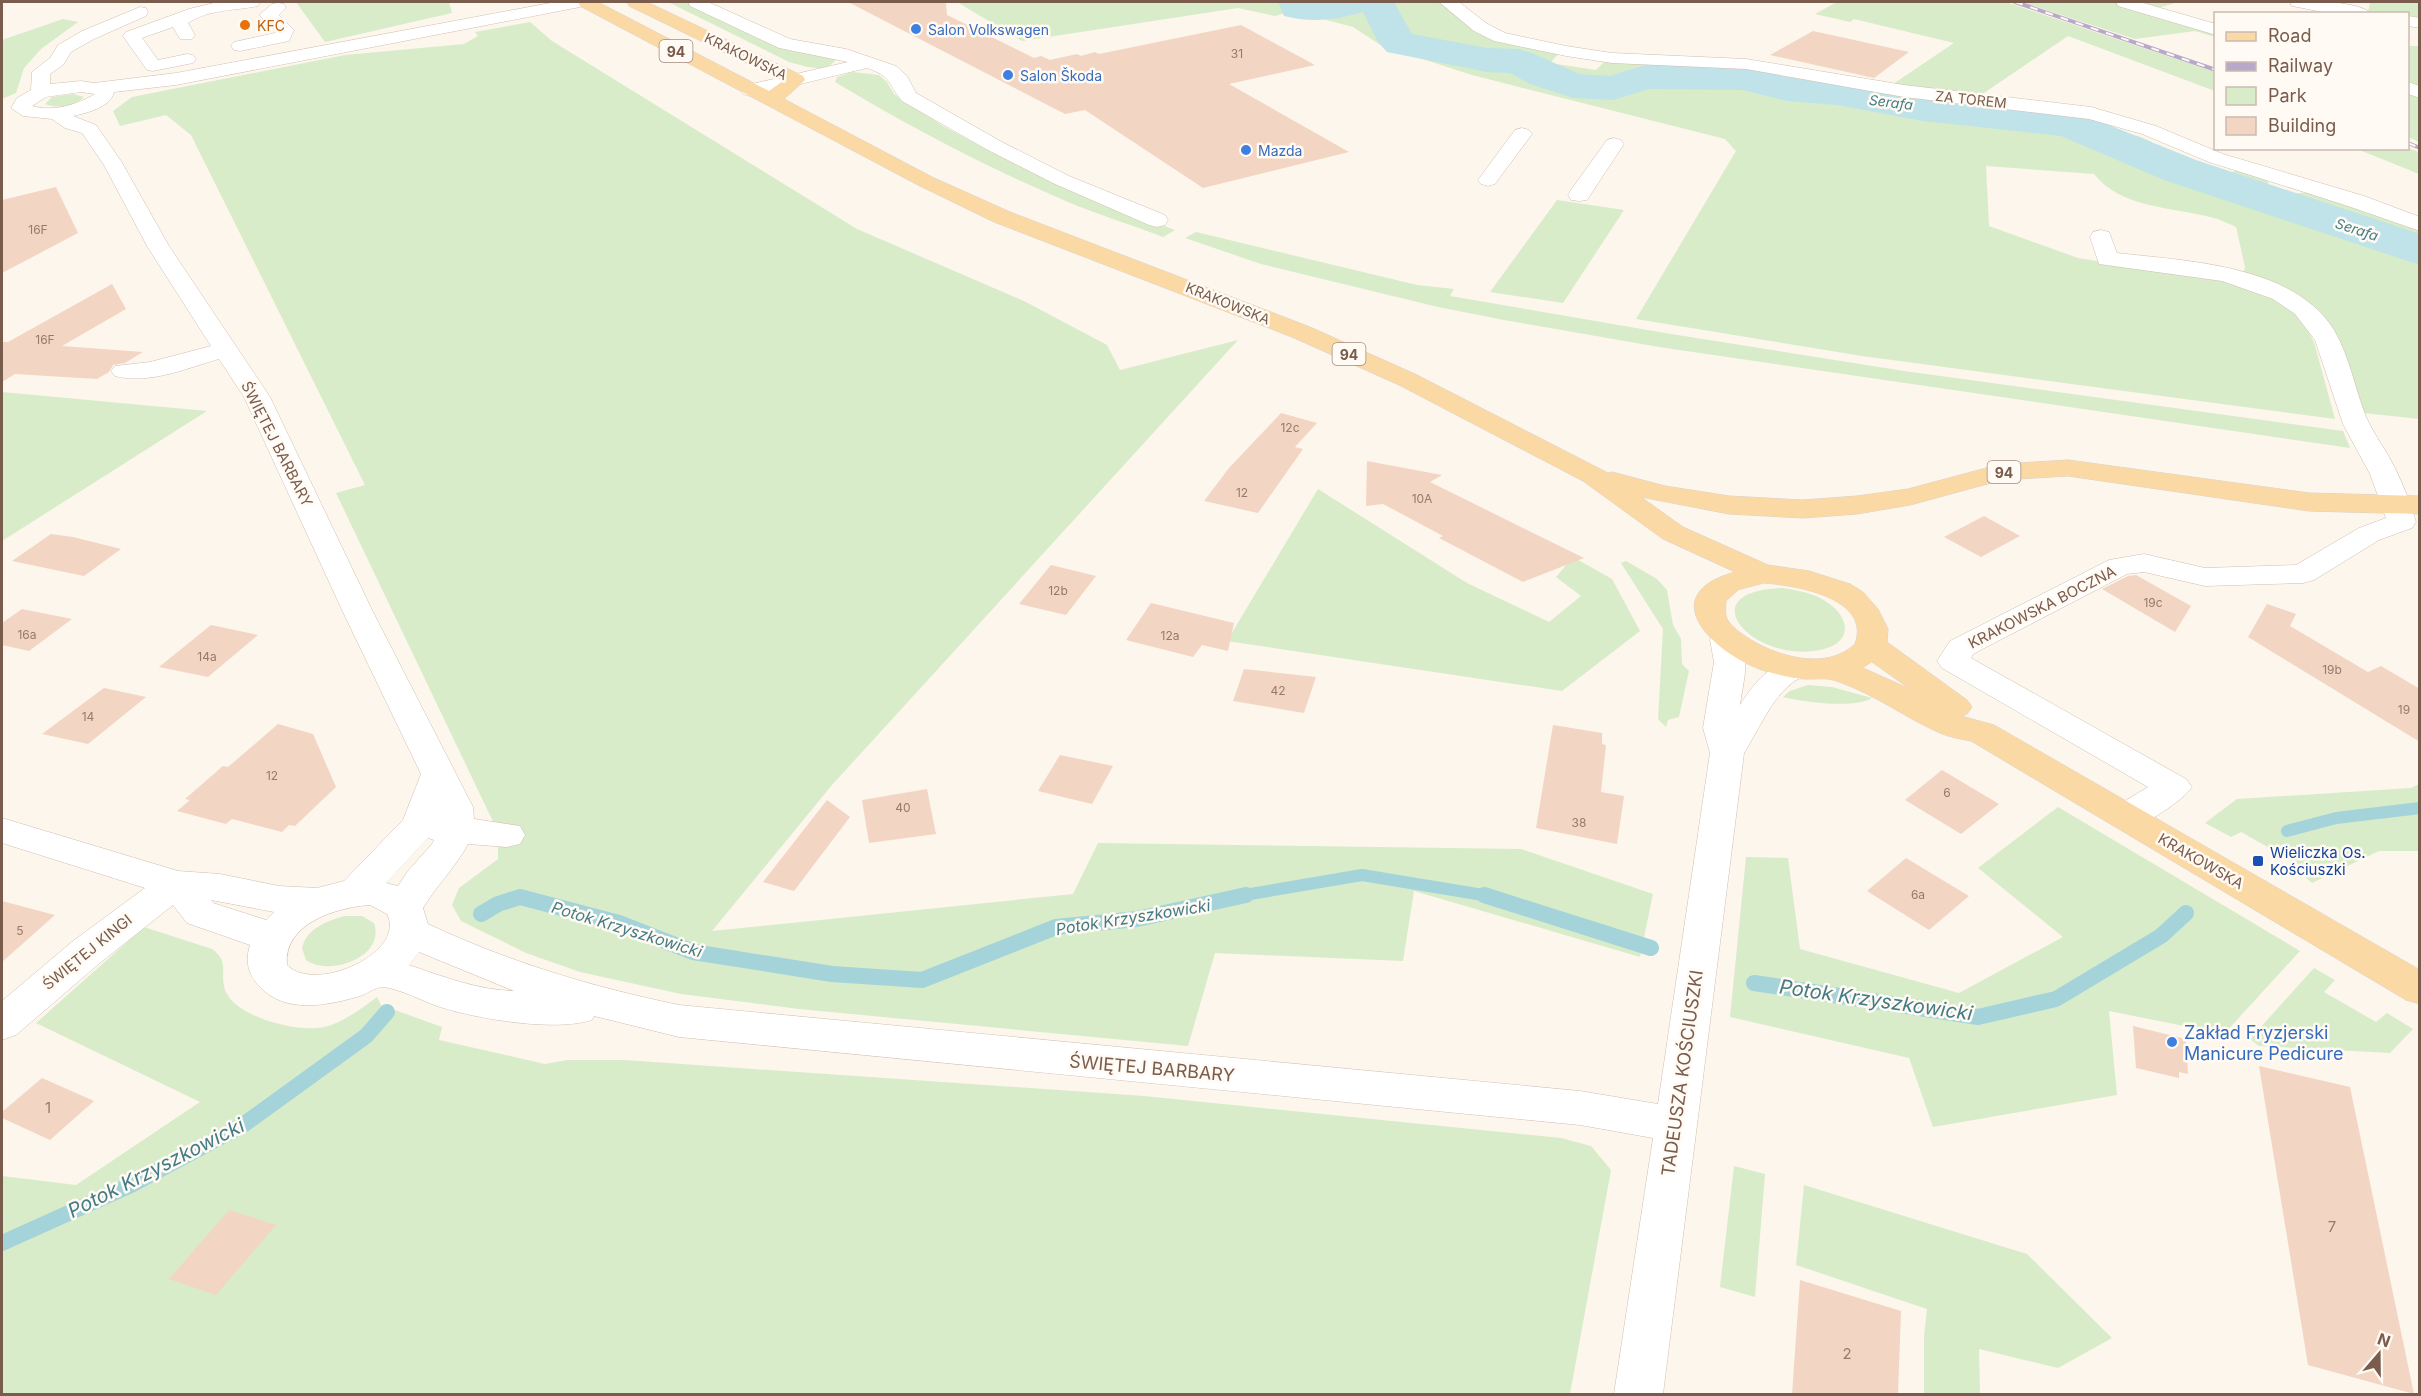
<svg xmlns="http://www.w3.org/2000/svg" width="2421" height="1396" font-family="Inter,sans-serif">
<rect width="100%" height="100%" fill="#fdf6ec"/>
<!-- green -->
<g fill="#d8ecc9">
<polygon points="296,2 449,2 452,13 325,42"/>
<path d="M 668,2 L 688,2 L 790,51 L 824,54 L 837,58 C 827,75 804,66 789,62 Z"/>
<path d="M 957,2 L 1313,2 L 1316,4 L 1439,2 L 1453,10 L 1479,30 L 1561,51 L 1550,63 L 1596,70 L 1607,59 L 1747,66 L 2065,115 L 2094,131 L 2138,136 L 2150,141 L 2180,164 L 2228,173 L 2239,170 L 2267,179 L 2271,190 L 2286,194 L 2314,192 L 2419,228 L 2419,419 L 2364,413 L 2323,319 L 2243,275 L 2245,267 L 2236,227 C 2227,223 2219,219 2210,217 C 2171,207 2121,208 2094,174 L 1986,166 L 1989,226 L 2078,258 L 2240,284 L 2295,307 L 2314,342 L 2335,419 L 1862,356 L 1636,319 L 1736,151 L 1725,139 L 1472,75 L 1382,46 L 1353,27 L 1292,11 L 1275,16 L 1238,8 L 1022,41 Z"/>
<polygon points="1837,2 2006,2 2215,72 2215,91 2068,36 1978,97 1890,86 1954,43 1854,19 1850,22 1815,14"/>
<polygon points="2021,2 2167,2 2175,3 2151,10 2199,23 2215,22 2215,37 2195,31 2135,39"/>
<polygon points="2370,2 2419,2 2419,21 2408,19 2408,14 2368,12"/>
<polygon points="63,19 78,22 41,49 24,68 16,93 2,99 2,40"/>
<polygon points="530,22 552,41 857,229 1024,301 1107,345 1120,370 1238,340 832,785 712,931 1073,894 1098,843 1521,849 1653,894 1640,957 1414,891 1403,961 1215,953 1188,1046 799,1009 681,994 580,972 526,953 461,921 452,905 459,888 498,859 498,832 336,493 365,485 191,135 166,115 120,126 113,111 132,97 345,55 464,44 478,36 475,32"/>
<polygon points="2408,46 2419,46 2419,142 2408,137"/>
<path d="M 853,72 L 879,75 L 887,82 L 894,94 L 943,126 L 980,146 L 1082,195 L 1175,230 L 1163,237 C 1132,225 1099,215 1068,202 C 988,168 910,127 835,82 L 837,77 Z"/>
<path d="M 73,94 L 84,97 C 75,106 57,109 45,104 L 52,97 Z"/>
<polygon points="2408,148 2419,152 2419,174 2357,149"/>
<polygon points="1557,200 1624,210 1563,303 1490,292"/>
<polygon points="1196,232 1417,285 1454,289 1450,296 1665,333 1904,371 2343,431 2350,448 1659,347 1504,320 1438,307 1261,264 1185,238"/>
<polygon points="2,392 207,411 2,541"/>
<polygon points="1318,489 1467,583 1549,622 1581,596 1556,577 1573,557 1612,579 1640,631 1562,691 1227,641"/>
<polygon points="1626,561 1657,579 1667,590 1673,625 1681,639 1682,664 1689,671 1679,717 1668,720 1666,727 1658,719 1663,629 1621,563"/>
<path d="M 1783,588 C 1795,590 1807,592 1818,597 C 1852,613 1857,646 1814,651 C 1749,659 1690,591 1783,588 Z"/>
<path d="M 1808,685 L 1832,687 L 1872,698 C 1855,709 1802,702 1783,697 L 1790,691 Z"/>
<polygon points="2419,784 2419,851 2379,851 2312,883 2304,876 2310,871 2241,832 2231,837 2205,823 2237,799 2411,788"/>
<polygon points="2058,807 2300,951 2224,1034 2109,1011 2117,1095 1933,1127 1909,1058 1730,1017 1746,857 1788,858 1800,949 1959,993 2063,937 1978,868"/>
<path d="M 344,916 L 362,916 L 374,923 C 386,957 329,977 306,960 L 302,948 C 306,929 327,921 344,916 Z"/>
<path d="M 144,927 L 212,949 C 232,963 217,975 227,994 C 240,1018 299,1033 324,1027 C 343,1023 362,1008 377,997 L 381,1005 L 442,1027 L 439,1040 L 545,1064 L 567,1060 L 625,1060 L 1144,1096 L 1561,1138 L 1591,1146 L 1611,1170 L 1570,1394 L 2,1394 L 2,1176 L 76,1185 L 200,1102 L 36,1023 Z"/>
<polygon points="2314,968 2335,980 2324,992 2376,1022 2387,1013 2413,1029 2390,1053 2259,1046 2250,1039"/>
<polygon points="1734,1166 1765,1174 1755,1297 1720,1287"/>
<polygon points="1804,1185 2027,1254 2112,1338 2058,1368 1979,1349 1980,1394 1924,1394 1924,1336 1927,1309 1796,1265"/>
</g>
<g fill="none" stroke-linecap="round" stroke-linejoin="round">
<!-- stream-far1 -->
<g stroke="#a5d3da" stroke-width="12">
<polyline points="2287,831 2336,818 2420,808"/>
<polyline points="1239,896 1362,875 1489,896"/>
</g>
<!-- stream -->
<g stroke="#a5d3da" stroke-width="16">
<polyline points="1484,895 1651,948"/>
<polyline points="481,914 498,904 520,897 619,923 693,952 832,974 922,980 1056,927 1137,919 1246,895"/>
<polyline points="1754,983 1978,1017 2056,999 2161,936 2186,913"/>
<polyline points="2,1243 131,1185 243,1125 366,1036 387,1012"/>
</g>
<!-- river -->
<path fill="#bfe3e8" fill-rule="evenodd" d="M 1278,2 L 1394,2 L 1412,34 L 1487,48 L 1518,49 L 1532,53 L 1579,74 L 1610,76 L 1645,65 L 1744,66 L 1787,77 L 1837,81 L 1923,95 L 2069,111 L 2084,115 L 2196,160 L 2420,234 L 2420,265 L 2164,180 L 2061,136 L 1923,121 L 1837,105 L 1787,101 L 1743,90 L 1649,89 L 1613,100 L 1573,98 L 1530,84 L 1510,73 L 1487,72 L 1387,52 L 1378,42 L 1363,12 C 1336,20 1312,23 1284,16 Z"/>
</g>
<!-- building -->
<g fill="#f3d5c3">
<polygon points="848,2 946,2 947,15 1034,58 1041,56 1050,60 1077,54 1081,56 1095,52 1099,54 1241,25 1315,65 1229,84 1349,152 1203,188 1085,110 1065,114"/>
<polygon points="1813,31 1909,52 1874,78 1770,55"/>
<polygon points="56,187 78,233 2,273 2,200"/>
<polygon points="112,284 126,309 62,346 143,352 125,363 113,365 109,372 97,379 15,374 2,382 2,342 8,342"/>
<polygon points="1281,413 1317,423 1295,447 1303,449 1258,513 1204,501 1229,468"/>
<polygon points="1367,461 1442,475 1430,482 1584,558 1523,582 1439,538 1443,536 1383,504 1366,506"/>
<polygon points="1984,516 2020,536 1981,557 1944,537"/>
<polygon points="51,534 73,537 121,549 84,576 12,561"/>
<polygon points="1051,565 1096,576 1066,615 1019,604"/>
<polygon points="2136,575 2191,606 2175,632 2102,589 2128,576"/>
<polygon points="1151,603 1234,623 1228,651 1202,645 1193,657 1126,640"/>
<polygon points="2267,604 2296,614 2290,626 2368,672 2381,666 2420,689 2420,742 2248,637"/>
<polygon points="22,609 72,619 29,651 2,645 2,623"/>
<polygon points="211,625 258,635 208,677 159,667"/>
<polygon points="1244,669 1316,677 1304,713 1233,701"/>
<polygon points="104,688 146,697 88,744 42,734"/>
<polygon points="278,724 313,734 336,787 295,826 289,825 282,832 232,819 226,824 177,811 190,800 185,799 223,766 228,767"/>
<polygon points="1553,725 1602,733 1602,744 1606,745 1601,792 1624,796 1617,844 1536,828"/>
<polygon points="1060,755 1113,766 1092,804 1038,791"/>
<polygon points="1942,770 1999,804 1961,834 1905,800"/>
<polygon points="927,789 936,834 869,843 862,800"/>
<polygon points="827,800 850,817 794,891 763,882"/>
<polygon points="1906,858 1969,896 1929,930 1867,891"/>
<polygon points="2,901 55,915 2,962"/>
<polygon points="2133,1026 2186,1039 2188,1074 2179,1072 2179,1078 2136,1068"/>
<polygon points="2259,1066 2350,1087 2414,1394 2308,1365"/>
<polygon points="42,1078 94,1101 50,1140 2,1118 2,1112"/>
<polygon points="229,1210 276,1225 216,1295 169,1279"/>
<polygon points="1800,1280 1901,1311 1898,1395 1792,1395"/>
</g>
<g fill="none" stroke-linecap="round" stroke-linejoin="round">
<!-- minor casing -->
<g stroke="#d1beb0" stroke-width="1">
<g id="minor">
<path d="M 218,2 L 260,2 L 258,6 C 234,11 209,9 188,23 L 195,35 L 192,39 L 180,39 L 173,27 L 142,38 L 158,60 L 187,54 L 193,55 L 196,59 L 193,63 L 153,71 L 147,70 L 123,36 L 126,32 L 189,9 Z"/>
<path d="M 556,2 L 588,2 L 580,7 L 176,85 L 114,92 C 111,107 87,113 73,116 L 96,125 L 121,161 L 169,246 L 270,397 L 372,610 L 473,807 L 474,819 L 520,826 L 525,835 L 520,844 L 507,847 L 468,844 C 456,867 436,886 423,908 L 428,924 C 509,962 592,987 679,1005 L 1580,1091 L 1658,1104 L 1710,753 L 1703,728 L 1714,662 L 1710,640 L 1715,633 L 1726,630 L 1737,633 C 1752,654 1743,682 1740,705 C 1756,680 1778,653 1810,661 L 1815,668 C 1809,678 1800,676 1792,683 C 1771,699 1758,731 1744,753 L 1663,1394 L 1614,1394 L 1653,1138 L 1580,1125 L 679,1037 L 594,1016 L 592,1020 C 554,1032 478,1019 440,1007 C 422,1001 403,990 384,987 C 378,986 369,992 363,995 C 331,1005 286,1015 260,987 C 248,975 245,961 250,945 L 187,923 L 173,905 L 101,962 L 16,1035 L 2,1040 L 2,1001 L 73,941 L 145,888 L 2,843 L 2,818 L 178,871 L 220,874 L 279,886 L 317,888 L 344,881 L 403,820 L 421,774 L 342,610 L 244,397 L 219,359 C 187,368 149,385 115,376 L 111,371 L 115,366 L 150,362 L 211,346 L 147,246 L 104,165 L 82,133 L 65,128 L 52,119 L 23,116 L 11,108 L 17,98 L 31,90 L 32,72 L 50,58 L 58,45 L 82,31 L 140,7 L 146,8 L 148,12 L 146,16 L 94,39 L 71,52 L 63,65 L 50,74 L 50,84 L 81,81 L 94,83 L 176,73 ZM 81,92 L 95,94 C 77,105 52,112 32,106 L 46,97 ZM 428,838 L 434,840 L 432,844 L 408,871 L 398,886 L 386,883 ZM 211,900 L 274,912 L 266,920 L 213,903 ZM 370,905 L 387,914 C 407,953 315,994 287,965 C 283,923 338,907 370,905 ZM 419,952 L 514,991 C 478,990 444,977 409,965 Z"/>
<path d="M 688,2 L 708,2 L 790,39 L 846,49 L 896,66 L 907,76 L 916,93 L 1000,141 L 1069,176 L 1165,215 L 1168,220 L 1165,225 L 1157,227 L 1149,225 L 1055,184 L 986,149 L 902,101 C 887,83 893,77 867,68 L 750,96 L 743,94 L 741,90 L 743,86 L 848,62 L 779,48 L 690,6 Z"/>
<polygon points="1439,2 1459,2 1486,23 1505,33 1566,46 1612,53 1746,59 1904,85 2091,107 2156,126 2223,154 2364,196 2420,217 2420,231 2348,206 2209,162 2142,134 2089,119 1904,97 1746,69 1612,63 1566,56 1494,41 1474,31"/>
<polygon points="2116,2 2140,2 2216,24 2216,35 2118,6"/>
<path d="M 2290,2 C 2307,0 2360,1 2372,14 L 2333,14 L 2292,6 Z"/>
<polygon points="278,3 284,4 286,8 279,15 294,30 289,41 240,51 234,50 231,46 234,42 275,33 276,31 259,15 272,4"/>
<polygon points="2408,16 2420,18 2420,28 2408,26"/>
<polygon points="2408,82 2420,86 2420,98 2408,94"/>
<polygon points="1522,128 1529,130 1532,134 1495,184 1488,186 1481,184 1478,180 1481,176 1515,130"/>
<polygon points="1614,138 1621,140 1624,144 1587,200 1579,201 1571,200 1568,195 1571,190 1607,140"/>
<path d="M 2101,230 L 2109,232 L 2117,253 C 2185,261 2293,264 2334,330 C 2350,357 2355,390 2367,419 C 2373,432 2381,443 2388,455 C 2400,476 2409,499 2416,522 L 2412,528 L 2379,540 L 2314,580 L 2303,583 L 2205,586 L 2144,572 L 2127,574 L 1973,654 L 1971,658 L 2186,779 L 2192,787 C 2184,800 2143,827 2127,829 C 2123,829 2118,827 2113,826 L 2108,817 L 2113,808 L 2148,787 L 1942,668 L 1937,661 L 1950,641 L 2109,560 L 2144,554 L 2205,568 L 2296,565 L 2359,528 L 2386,518 L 2370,474 L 2343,424 L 2315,340 L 2295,314 L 2273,299 L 2222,281 L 2099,264 L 2090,237 L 2093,232 Z"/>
</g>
</g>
<!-- major casing -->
<g stroke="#dad1cd" stroke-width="1">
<path id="major" d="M 578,2 L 598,2 L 769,91 L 783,81 L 629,6 L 627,2 L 647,2 L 803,76 L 805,80 L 784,99 L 932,177 L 1010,212 L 1310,327 L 1417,375 L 1608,473 L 1612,472 L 1665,486 L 1729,496 L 1803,500 L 1857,496 L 1908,489 L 2001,464 L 2068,460 L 2309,493 L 2420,496 L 2420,514 L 2309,511 L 2068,476 L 2002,480 L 1910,505 L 1857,514 L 1803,518 L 1729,514 L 1641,497 L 1683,527 L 1768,565 L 1809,571 L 1850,584 L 1863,592 L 1878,609 L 1888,629 L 1887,642 L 1967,700 L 1972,707 L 1967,714 L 1961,716 L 1994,725 L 2420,970 L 2420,1004 L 2406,1000 L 1971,741 C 1961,739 1949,737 1940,733 C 1906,718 1877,696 1842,683 C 1827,677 1823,679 1807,679 C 1793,679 1775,674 1762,670 C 1714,653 1652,595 1735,572 L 1663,539 L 1583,481 L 1399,385 L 1292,337 L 994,222 L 918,185 L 580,6 ZM 1764,583 C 1793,585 1872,597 1855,644 C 1826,672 1774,656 1745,636 C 1738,631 1728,624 1726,616 C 1725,612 1726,605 1726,601 L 1738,590 ZM 1872,662 L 1910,689 L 1863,668 Z"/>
</g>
<!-- minor -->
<use href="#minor" fill="#fff" fill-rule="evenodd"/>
<!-- major -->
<use href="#major" fill="#fbd9a5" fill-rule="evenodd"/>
<!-- rail casing -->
<g stroke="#b9a8c9" stroke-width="4">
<g id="rail">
<polyline points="2015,2 2216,70"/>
<polyline points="2408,143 2420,148"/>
</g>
</g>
<!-- rail -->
<use href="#rail" stroke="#fffaf3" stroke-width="2" stroke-dasharray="8" stroke-linecap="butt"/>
</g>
<!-- markers -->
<circle fill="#e8710a" stroke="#fffaf3" stroke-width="2" cx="245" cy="25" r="6"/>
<g fill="#3f7fe0" stroke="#fffaf3" stroke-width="2">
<circle cx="916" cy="29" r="6"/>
<circle cx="1008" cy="75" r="6"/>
<circle cx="1246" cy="150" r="6"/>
<circle cx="2172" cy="1042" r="6"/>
</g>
<rect fill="#1a4fb4" stroke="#fffaf3" stroke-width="2" x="2252" y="855" width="12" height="12" rx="3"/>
<g text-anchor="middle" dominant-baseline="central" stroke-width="5" stroke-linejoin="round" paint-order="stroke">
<!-- number labels -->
<g font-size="12" fill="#987a6a">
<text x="1237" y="53">31</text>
<text x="38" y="229">16F</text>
<text x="45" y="339">16F</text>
<text x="1290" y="427">12c</text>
<text x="1242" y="492">12</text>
<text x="1422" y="498">10A</text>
<text x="1058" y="590">12b</text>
<text x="2153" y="602">19c</text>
<text x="27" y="634">16a</text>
<text x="1170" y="635">12a</text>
<text x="207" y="656">14a</text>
<text x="2332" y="669">19b</text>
<text x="1278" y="690">42</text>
<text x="2404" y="709">19</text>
<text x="88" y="716">14</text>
<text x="272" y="775">12</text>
<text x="1947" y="792">6</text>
<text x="903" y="807">40</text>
<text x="1579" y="822">38</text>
<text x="1918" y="894">6a</text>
<text x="20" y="930">5</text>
</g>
<!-- far-food labels -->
<g font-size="14" fill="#c56008" stroke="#fffaf3" text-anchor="start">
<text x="257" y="25">KFC</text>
</g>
<!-- far-shop labels -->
<g font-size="14" fill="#366cbe" stroke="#fffaf3" text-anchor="start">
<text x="928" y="29">Salon Volkswagen</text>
<text x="1020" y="75">Salon Škoda</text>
<text x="1258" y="150">Mazda</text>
</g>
<!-- shield labels -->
<g fill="#fffaf3" stroke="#a28b7f" stroke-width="1.5">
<rect x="659.5" y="40" width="33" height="22" rx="4.5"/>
<rect x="1332.5" y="343" width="33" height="22" rx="4.5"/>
<rect x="1987.5" y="461" width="33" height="22" rx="4.5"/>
</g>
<g font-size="14" font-weight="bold" fill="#7a5c4d">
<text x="676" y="51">94</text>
<text x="1349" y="354">94</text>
<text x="2004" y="472">94</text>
</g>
<!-- far-street labels -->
<g font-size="14" fill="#7a5c4d" stroke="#fffaf3">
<text transform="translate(746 56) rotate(26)">KRAKOWSKA</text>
<text transform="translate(1971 99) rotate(6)">ZA TOREM</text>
<text transform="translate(1228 303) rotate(22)">KRAKOWSKA</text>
</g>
<!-- far-water labels -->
<g font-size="14" font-style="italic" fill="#437c86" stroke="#fffaf3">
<text transform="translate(1891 102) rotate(7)">Serafa</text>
<text transform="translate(2357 229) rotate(18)">Serafa</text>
</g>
<!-- street labels -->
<g font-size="15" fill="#7a5c4d" stroke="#fffaf3">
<text transform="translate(277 444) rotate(63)">ŚWIĘTEJ BARBARY</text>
<text transform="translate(2042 607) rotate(-27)">KRAKOWSKA BOCZNA</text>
<text transform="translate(2201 861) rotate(30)">KRAKOWSKA</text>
<text transform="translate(87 952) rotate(-39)">ŚWIĘTEJ KINGI</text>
</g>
<!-- transit labels -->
<g font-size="15" fill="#164399" stroke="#fffaf3" text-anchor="start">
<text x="2270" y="852">Wieliczka Os.<tspan x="2270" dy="17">Kościuszki</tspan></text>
</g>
<!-- near-number labels -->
<g font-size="15" fill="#987a6a">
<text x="48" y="1107">1</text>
<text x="2332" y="1226">7</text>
<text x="1847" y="1353">2</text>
</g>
<!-- water labels -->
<g font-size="16" font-style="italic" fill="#437c86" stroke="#fffaf3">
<text transform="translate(1133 917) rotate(-9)">Potok Krzyszkowicki</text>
<text transform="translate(627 929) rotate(17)">Potok Krzyszkowicki</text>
</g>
<!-- near-shop labels -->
<g font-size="18" fill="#366cbe" stroke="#fffaf3" text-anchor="start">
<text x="2184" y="1032">Zakład Fryzjerski<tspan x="2184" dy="21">Manicure Pedicure</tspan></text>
</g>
<!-- near-street labels -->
<g font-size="18" fill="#7a5c4d" stroke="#fffaf3">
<text transform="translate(1152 1068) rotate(5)">ŚWIĘTEJ BARBARY</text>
<text transform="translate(1682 1073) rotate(-82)">TADEUSZA KOŚCIUSZKI</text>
</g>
<!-- near-water labels -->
<g font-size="20" font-style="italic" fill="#437c86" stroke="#fffaf3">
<text transform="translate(1876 1000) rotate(8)">Potok Krzyszkowicki</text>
<text transform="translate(156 1168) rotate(-27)">Potok Krzyszkowicki</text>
</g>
</g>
<!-- border -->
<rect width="2421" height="1396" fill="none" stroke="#7a5c4d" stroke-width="6"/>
<!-- legend -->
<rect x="2214" y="12" width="195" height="138" fill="#fffaf3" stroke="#cabbb1" stroke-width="1.5"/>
<rect x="2226" y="32" width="30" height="9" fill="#fbd9a5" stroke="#cabbb1" stroke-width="1.5"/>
<text x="2268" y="42" font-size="18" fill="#7a5c4d">Road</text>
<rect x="2226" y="62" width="30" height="9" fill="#b9a8c9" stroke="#cabbb1" stroke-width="1.5"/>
<text x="2268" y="72" font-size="18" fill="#7a5c4d">Railway</text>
<rect x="2226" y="87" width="30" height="18" fill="#d8ecc9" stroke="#cabbb1" stroke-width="1.5"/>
<text x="2268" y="102" font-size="18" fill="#7a5c4d">Park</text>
<rect x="2226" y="117" width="30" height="18" fill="#f3d5c3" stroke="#cabbb1" stroke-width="1.5"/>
<text x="2268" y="132" font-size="18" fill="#7a5c4d">Building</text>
<!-- north arrow -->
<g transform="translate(2379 1354) rotate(20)" stroke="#fffaf3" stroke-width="4.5" paint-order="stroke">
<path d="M0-4.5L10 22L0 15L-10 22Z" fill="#7a5c4d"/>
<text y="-9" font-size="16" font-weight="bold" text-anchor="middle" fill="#7a5c4d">N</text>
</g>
</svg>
